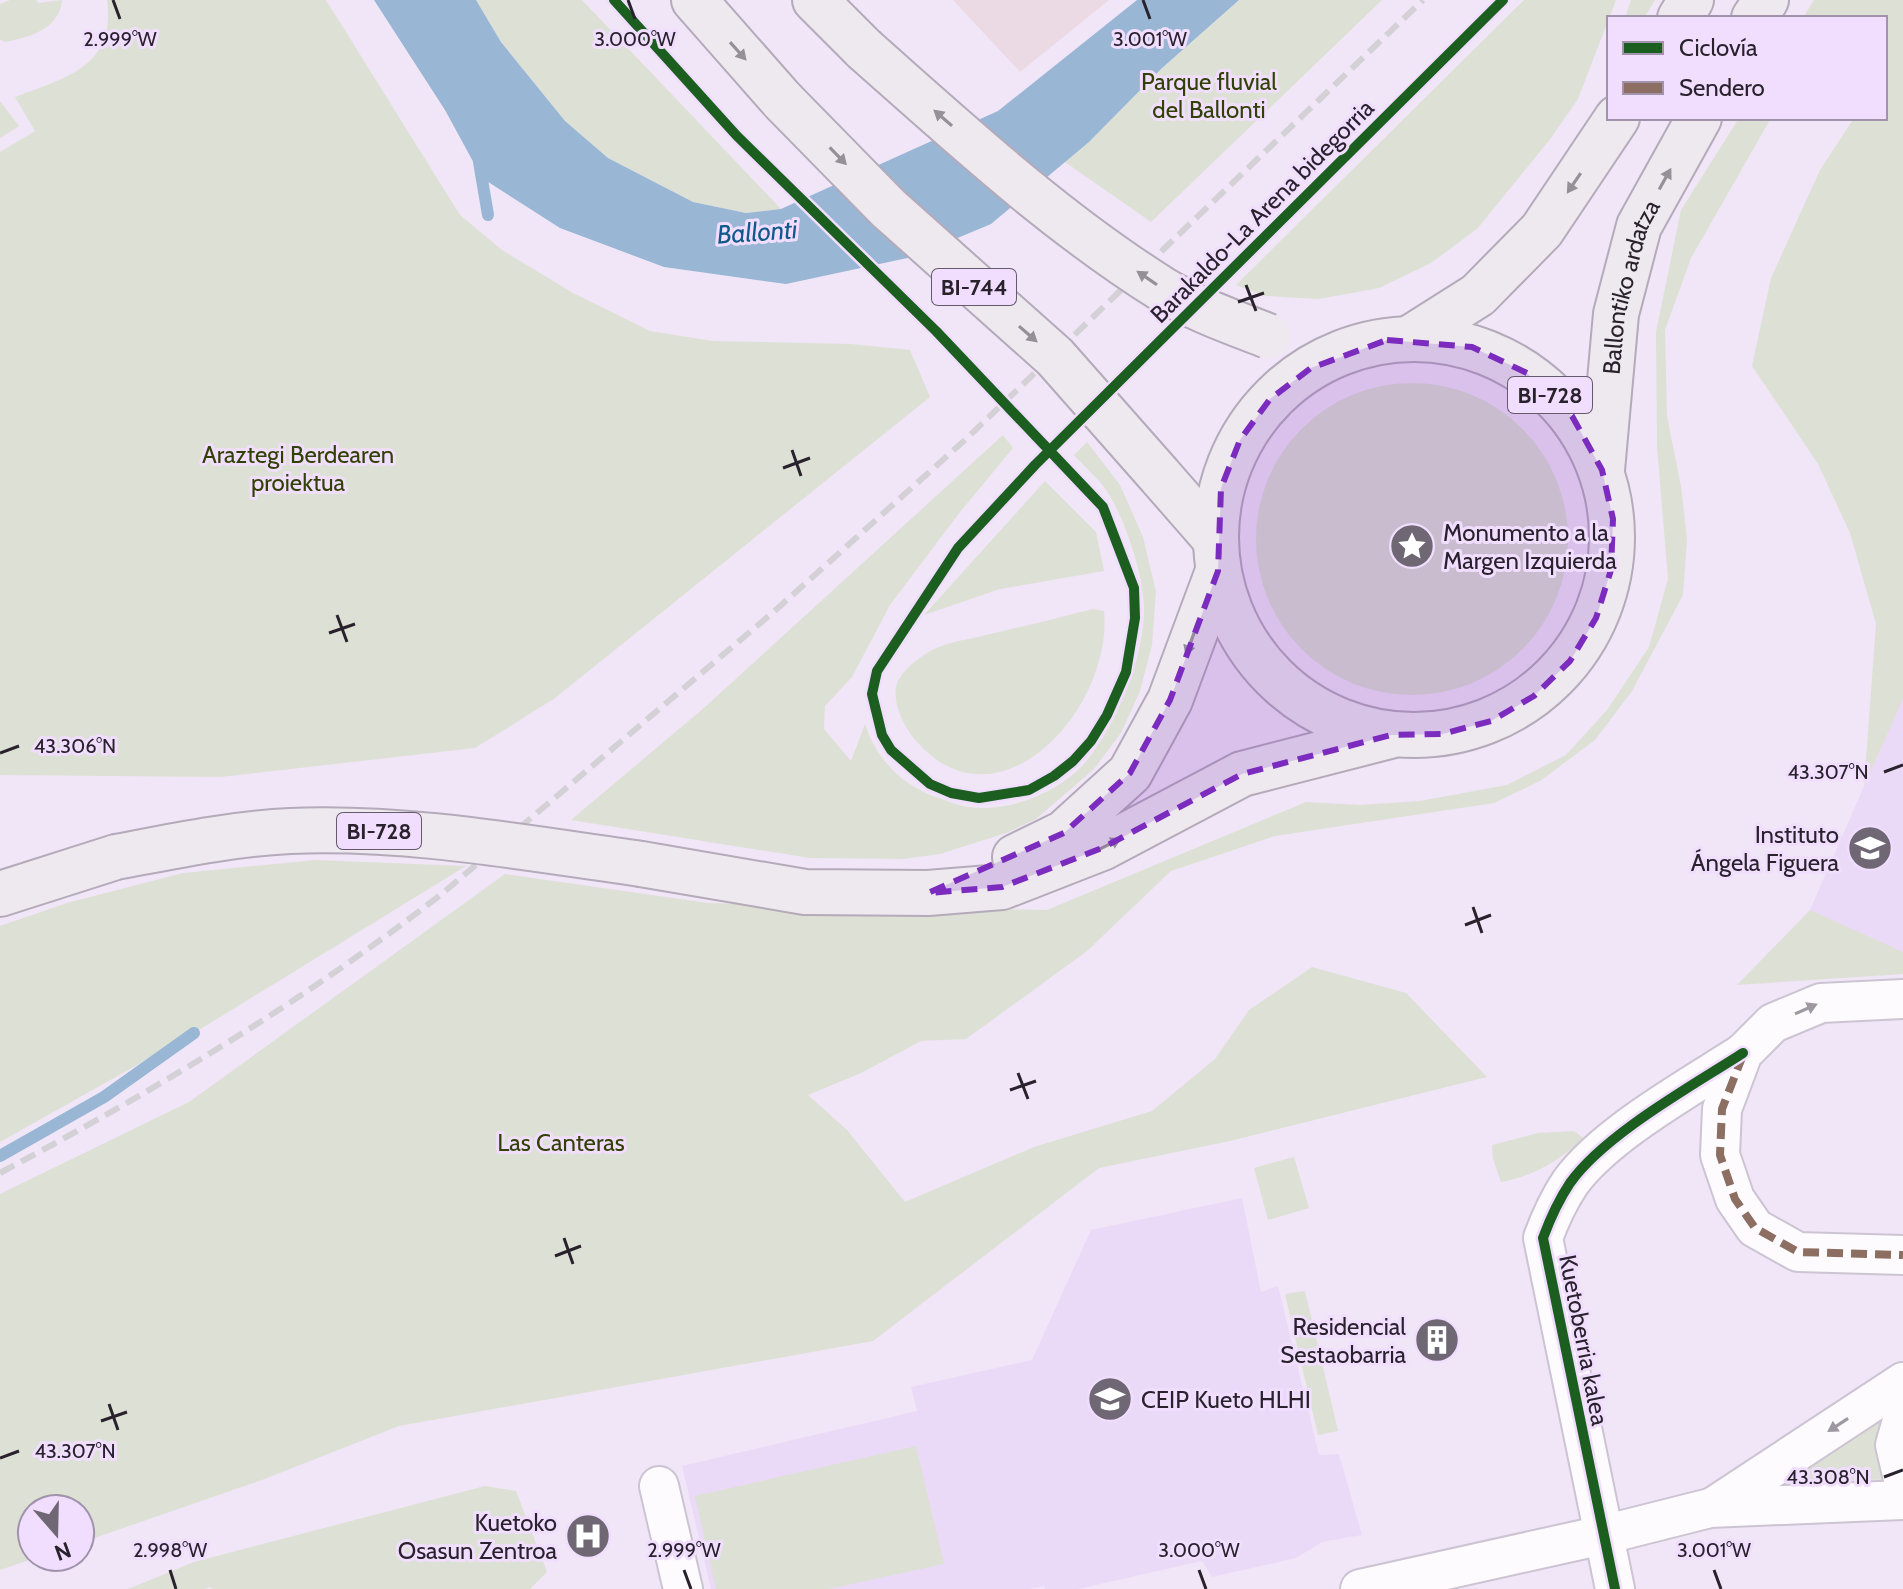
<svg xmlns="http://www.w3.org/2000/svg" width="1903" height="1589" font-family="Cabin,sans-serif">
<rect width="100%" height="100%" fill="#f0e6f7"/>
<!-- industrial -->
<polygon fill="#ebd9e4" points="953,0 1109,0 1020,72"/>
<!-- built -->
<g fill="#ebdaf7">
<polygon points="1903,697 1903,959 1810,910"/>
<polygon points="1242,1198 1261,1292 1278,1286 1319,1455 1339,1454 1362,1535 1322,1542 1296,1558 1212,1577 1202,1561 1078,1589 1045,1589 1044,1586 1029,1589 711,1589 682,1466 917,1411 911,1387 1032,1360 1091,1230"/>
</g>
<!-- green -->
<g fill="#dde0d4">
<path d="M 10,0 L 36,0 L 38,3 L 62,0 C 60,29 29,37 6,42 L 0,40 L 0,4 Z"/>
<path d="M 107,0 L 326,0 L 460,215 L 502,250 L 573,293 L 650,331 L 713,341 L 851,344 L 910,350 L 930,397 L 555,698 L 475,748 L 220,777 L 0,775 L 0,152 L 35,131 L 15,97 C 65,78 116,67 107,0 Z"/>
<polygon points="476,0 582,0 781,209 746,213 693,202 608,158 565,121 501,42"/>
<polygon points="1239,0 1382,0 1151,222 1065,162 1089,142 1161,69"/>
<polygon points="1524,0 1616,0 1578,99 1551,138 1477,229 1431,263 1379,288 1319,299 1266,296 1236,285"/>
<polygon points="1631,0 1655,0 1644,18 1625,18"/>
<polygon points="1814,0 1903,0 1903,699 1864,786 1876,624 1850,533 1818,464 1752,366 1771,278 1820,170 1854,118 1885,118 1885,18 1803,18"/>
<polygon points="0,101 19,126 0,138"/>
<polygon points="1739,118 1771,118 1691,258 1665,330 1667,416 1681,486 1687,539 1683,595 1632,691 1595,740 1540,781 1494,803 1275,836 1171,871 1087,951 966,1039 921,1041 861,1073 808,1095 847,1130 905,1202 1034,1147 1152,1111 1215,1059 1249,1010 1312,967 1406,993 1487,1077 1230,1141 1099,1168 873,1341 399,1426 262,1480 80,1543 80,1509 32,1509 32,1557 38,1557 0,1570 0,1194 189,1102 505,874 708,903 1047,910 1306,802 1360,805 1420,801 1507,785 1566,755 1607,710 1649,647 1668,579 1657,446 1656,332 1681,210"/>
<circle cx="1412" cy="539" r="156"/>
<path d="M 1003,435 L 1013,448 L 960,512 L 890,605 L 852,677 L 825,706 L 824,729 L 851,761 L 865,724 C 876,759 903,787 939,798 C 948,801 959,806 968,807 C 1009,813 1062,792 1088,759 C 1118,721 1142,661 1144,613 C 1145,579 1127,525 1110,496 C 1102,481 1085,468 1074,455 L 1087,442 L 1120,485 L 1143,537 L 1156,592 L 1152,645 L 1140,691 L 1121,733 L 1094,769 L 1036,819 L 1006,833 L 940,854 L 903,859 L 810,858 L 571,820 L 705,707 Z"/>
<polygon points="1045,481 1096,532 1104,571 1000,589 924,615"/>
<path d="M 1093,609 L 1104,611 C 1108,647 1092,691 1071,719 C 1031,773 969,799 918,743 C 906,730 893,706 896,688 C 898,671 924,653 939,647 C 953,641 971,639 986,635 C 1022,627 1057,618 1093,609 Z"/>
<polygon points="315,860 466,866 194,1033 0,1142 0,926 67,903 183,873"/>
<polygon points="1810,910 1903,952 1903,974 1737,985"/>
<path d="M 1574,1131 L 1585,1139 C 1556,1161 1537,1175 1501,1182 L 1493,1159 L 1492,1145 L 1538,1133 Z"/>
<polygon points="1294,1157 1309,1208 1268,1220 1254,1168"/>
<polygon points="1305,1291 1338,1431 1318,1435 1285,1294"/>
<polygon points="1884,1405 1894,1479 1766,1484"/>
<polygon points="916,1446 944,1564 829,1589 716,1589 695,1496"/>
<polygon points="485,1486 516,1491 547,1572 530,1589 212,1589 211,1587 204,1589 128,1589 194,1562"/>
</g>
<!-- water -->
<polygon fill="#99b6d5" points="374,0 476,0 501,42 565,121 608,158 693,202 746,213 781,209 998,111 1137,0 1239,0 1161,69 1089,142 991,224 912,257 786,284 664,267 560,228 482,178 445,110"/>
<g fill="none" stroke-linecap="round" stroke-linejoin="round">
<!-- stream -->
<g stroke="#99b6d5" stroke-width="12">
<polyline points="479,162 488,215"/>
<polyline points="0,1156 104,1097 194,1033"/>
</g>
<!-- minor casing -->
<g stroke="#ccc4d2" stroke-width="42">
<g id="minor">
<polyline points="1903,999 1821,1003 1773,1023 1743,1053 1722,1109 1720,1155 1735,1199 1755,1228 1798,1252 1903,1255"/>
<polyline points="1903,1417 1895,1445 1903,1479"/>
<polyline points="659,1486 683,1589"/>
<polyline points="1713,1507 1903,1382"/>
<polyline points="1360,1589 1603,1535 1710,1508 1903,1500"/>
<path d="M 1615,1589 L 1543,1238 C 1550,1219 1558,1201 1570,1183 C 1605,1134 1692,1086 1743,1053"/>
</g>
</g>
<!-- major casing -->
<g stroke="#b4aaba" stroke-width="48">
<g id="major">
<polyline points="694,0 783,101"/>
<polyline points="815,0 864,49"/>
<polyline points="1680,18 1691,0"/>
<polyline points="1754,18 1766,0"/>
<polyline points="1410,338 1478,295 1542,230 1617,118"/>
<circle cx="1414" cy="537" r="198"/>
<path id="s1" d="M 1602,470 L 1616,314 L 1639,226 L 1699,118"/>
<polyline points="1160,476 1215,539"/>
<polyline points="1015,857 1064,833 1130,773 1170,700 1218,571"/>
<polyline points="641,864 805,892 928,893 1002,887 1102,848 1242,774 1390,736"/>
<polyline points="0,894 116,857"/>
</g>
</g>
<!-- minor -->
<use href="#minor" stroke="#fdfbfe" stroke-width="38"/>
<!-- major -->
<use href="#major" stroke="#ede9ef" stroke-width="44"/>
<!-- rail -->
<path stroke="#d4d1d6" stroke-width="6" stroke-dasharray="16 8" stroke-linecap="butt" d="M 0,1173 C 154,1091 306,1000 444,892 L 778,608 L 966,439 L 1423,0"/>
<!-- major-bridge casing -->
<g stroke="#b4aaba" stroke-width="48" stroke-linecap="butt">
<g id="major-bridge">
<path d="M 864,49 C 960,134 1054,221 1162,289 C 1195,309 1232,322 1268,336"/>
<polyline points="783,101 888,208 1055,357 1160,476"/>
<path d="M 116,857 C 174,846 231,834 290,831 C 408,826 525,848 641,864"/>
</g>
</g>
<!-- major-bridge -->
<use href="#major-bridge" stroke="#ede9ef" stroke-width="44"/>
<!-- quiet -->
<polyline stroke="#8d6e63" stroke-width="8" stroke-dasharray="16 8" stroke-linecap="butt" points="1743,1055 1722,1109 1720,1155 1735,1199 1755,1228 1798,1252 1903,1255"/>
<!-- cycleway casing -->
<g stroke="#f1deff" stroke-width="15">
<g id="cycleway">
<polyline points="614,0 737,136 936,331 1103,507 1134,588 1135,618 1126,672 1107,715 1091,741 1073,761 1054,776 1029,790 979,798 951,793 930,784 891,750 882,735 872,694 877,671 958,548 1035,465 1503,0"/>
<path d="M 1615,1589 L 1543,1238 C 1550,1219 1558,1201 1570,1183 C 1605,1134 1692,1086 1743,1053"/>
</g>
</g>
<!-- cycleway -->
<use href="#cycleway" stroke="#1b5e20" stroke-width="10"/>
</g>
<!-- one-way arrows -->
<defs><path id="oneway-solid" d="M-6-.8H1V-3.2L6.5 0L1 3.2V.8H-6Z" transform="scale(2)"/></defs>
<g fill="#958f98">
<use href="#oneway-solid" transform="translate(738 51) rotate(48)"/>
<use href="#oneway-solid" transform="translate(943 118) rotate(-139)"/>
<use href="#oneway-solid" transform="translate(838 156) rotate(46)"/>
<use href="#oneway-solid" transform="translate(1665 179) rotate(-61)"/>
<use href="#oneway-solid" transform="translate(1574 183) rotate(124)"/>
<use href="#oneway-solid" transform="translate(1147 278) rotate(-146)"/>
<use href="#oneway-solid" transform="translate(1028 334) rotate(41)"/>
<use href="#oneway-solid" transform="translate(1190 644) rotate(110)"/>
<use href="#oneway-solid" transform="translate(1110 844) rotate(-27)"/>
</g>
<g fill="#9e99a0">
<use href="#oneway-solid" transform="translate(1806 1009) rotate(-24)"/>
<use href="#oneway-solid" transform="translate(1838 1425) rotate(147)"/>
</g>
<!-- marked area -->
<path fill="#7b2cbf" fill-opacity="0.2" stroke="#7b2cbf" stroke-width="6" stroke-dasharray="16 10" stroke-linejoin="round" d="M 1387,340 L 1472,347 L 1527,373 L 1572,416 L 1602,470 L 1613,519 L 1611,570 L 1596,618 L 1570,661 L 1534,696 L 1491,721 L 1442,734 L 1391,735 L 1242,774 L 1102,848 L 1002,887 L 928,893 L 1064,833 L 1130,773 L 1170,700 L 1218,571 L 1221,488 L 1240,440 L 1270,399 L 1311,368 Z"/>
<!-- ticks -->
<path fill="none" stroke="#29222d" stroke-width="3" d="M 113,0 L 120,19M 628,0 L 635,19M 1143,0 L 1150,19M 1246,285 L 1256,311M 1238,302 L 1264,293M 792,450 L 801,476M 783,468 L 810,458M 337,615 L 347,642M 329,633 L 355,624M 0,753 L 19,746M 1884,772 L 1903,765M 1473,907 L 1482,933M 1465,925 L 1491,915M 1018,1073 L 1028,1099M 1010,1090 L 1036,1081M 564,1238 L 573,1264M 555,1256 L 581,1246M 109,1404 L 118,1430M 101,1421 L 127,1412M 0,1458 L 19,1451M 1884,1477 L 1903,1470M 170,1570 L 176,1589M 684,1570 L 691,1589M 1199,1570 L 1206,1589M 1714,1570 L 1721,1589"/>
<!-- icons -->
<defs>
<g id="sight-disc" transform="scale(2.3)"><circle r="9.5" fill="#6f6774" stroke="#f1deff"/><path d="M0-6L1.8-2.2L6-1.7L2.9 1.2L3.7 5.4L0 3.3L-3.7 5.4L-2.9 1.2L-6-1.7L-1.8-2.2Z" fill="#fff"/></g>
<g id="school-disc" transform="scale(2.3)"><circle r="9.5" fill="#6f6774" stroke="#f1deff"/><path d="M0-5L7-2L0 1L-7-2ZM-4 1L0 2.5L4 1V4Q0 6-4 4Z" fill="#fff"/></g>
<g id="building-disc" transform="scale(2.3)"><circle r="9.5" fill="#6f6774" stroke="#f1deff"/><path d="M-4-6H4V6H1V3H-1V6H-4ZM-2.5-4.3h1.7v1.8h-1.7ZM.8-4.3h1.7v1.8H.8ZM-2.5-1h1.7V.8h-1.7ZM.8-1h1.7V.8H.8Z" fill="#fff"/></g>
<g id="hospital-disc" transform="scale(2.3)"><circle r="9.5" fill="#6f6774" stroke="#f1deff"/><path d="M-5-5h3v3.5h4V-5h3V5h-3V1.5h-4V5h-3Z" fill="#fff"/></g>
</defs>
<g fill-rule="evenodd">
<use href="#sight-disc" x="1412" y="546"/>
<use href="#school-disc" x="1870" y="848"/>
<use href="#building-disc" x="1437" y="1340"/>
<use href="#school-disc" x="1110" y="1399"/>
<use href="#hospital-disc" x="588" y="1536"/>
</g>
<g text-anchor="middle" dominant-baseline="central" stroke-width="6" stroke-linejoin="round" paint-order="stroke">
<!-- shield labels -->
<g fill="#f1deff" stroke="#655a6c" stroke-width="2">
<rect x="932" y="269" width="84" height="36" rx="6"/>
<rect x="1508" y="377" width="84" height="36" rx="6"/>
<rect x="337" y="813" width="84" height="36" rx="6"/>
</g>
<g font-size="22" font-weight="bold" fill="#29222d">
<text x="974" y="287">BI-744</text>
<text x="1550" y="395">BI-728</text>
<text x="379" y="831">BI-728</text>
</g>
<!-- park labels -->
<g font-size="24" fill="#314103" stroke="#f1deff">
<text x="1209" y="81">Parque fluvial<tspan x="1209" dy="28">del Ballonti</tspan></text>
<text x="298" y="454">Araztegi Berdearen<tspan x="298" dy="28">proiektua</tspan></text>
<text x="561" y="1142">Las Canteras</text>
</g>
<!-- street labels -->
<g font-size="24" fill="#29222d" stroke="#f1deff">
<text transform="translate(1262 211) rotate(-45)">Barakaldo-La Arena bidegorria</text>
<text stroke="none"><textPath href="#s1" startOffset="186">Ballontiko ardatza</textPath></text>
<text transform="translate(1584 1340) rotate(79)">Kuetoberria kalea</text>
</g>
<!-- poi labels -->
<g font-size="24" fill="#29222d" stroke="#f1deff" text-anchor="end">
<text x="1443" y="532" text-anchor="start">Monumento a la<tspan x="1443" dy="28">Margen Izquierda</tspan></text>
<text x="1839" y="834">Instituto<tspan x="1839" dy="28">Ángela Figuera</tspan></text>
<text x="1406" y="1326">Residencial<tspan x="1406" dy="28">Sestaobarria</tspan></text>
<text x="1141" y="1399" text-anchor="start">CEIP Kueto HLHI</text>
<text x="557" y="1522">Kuetoko<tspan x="557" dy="28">Osasun Zentroa</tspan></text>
</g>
<!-- water labels -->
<g font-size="26" font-style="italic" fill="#10598b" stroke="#f1deff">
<text transform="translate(757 232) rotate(-4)">Ballonti</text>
</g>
</g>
<g font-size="20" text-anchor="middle" fill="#29222d" stroke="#f1deff" stroke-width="6" stroke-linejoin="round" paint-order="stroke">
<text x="120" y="46">2.999°W</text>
<text x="635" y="46">3.000°W</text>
<text x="1150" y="46">3.001°W</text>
<text x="75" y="753">43.306°N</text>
<text x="1828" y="779">43.307°N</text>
<text x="75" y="1458">43.307°N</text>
<text x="1828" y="1484">43.308°N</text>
<text x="170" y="1557">2.998°W</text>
<text x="684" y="1557">2.999°W</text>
<text x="1199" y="1557">3.000°W</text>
<text x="1714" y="1557">3.001°W</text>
</g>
<!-- legend -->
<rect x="1607" y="16" width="280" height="104" fill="#f1deff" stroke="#a193ab" stroke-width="2"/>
<rect x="1623" y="42" width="40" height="12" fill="#1b5e20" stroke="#a193ab" stroke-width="2"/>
<text x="1679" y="56" font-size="24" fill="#29222d">Ciclovía</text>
<rect x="1623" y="82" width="40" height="12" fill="#8d6e63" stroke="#a193ab" stroke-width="2"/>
<text x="1679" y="96" font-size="24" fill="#29222d">Sendero</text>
<!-- north arrow -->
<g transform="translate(56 1533) rotate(160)"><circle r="38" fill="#f1deff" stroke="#a193ab" stroke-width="2"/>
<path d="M0-6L14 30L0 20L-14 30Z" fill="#6f6774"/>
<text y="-12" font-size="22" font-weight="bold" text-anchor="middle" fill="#29222d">N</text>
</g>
</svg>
